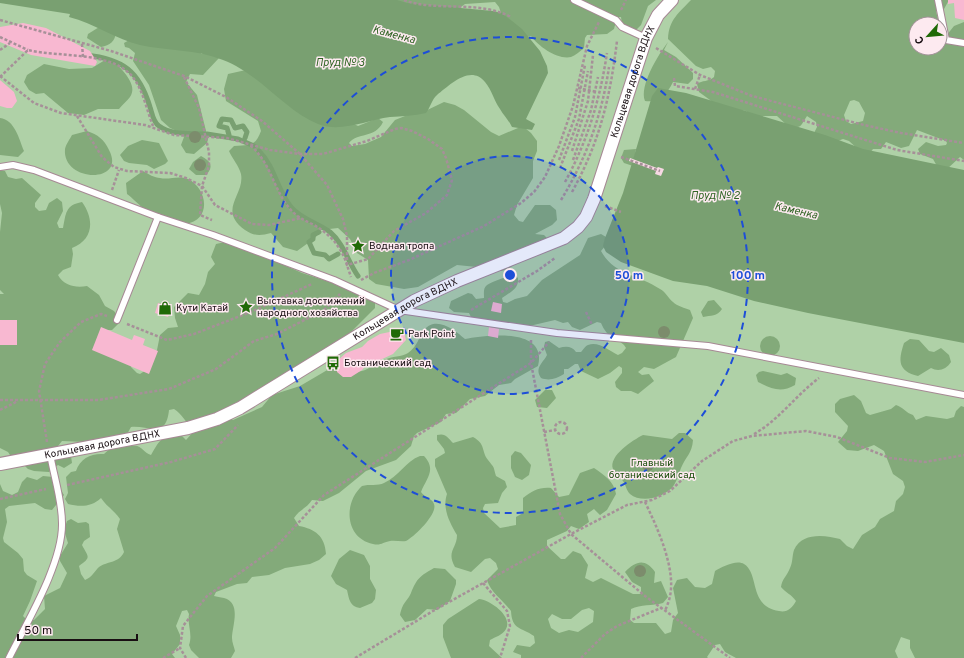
<svg xmlns="http://www.w3.org/2000/svg" width="964" height="658" font-family="Overpass,sans-serif">
<rect width="100%" height="100%" fill="#f7d9e4"/>
<!-- green -->
<path fill="#afd1a7" fill-rule="evenodd" d="M 0,0 L 964,0 L 964,658 L 0,658 ZM 916,24 L 940,24 L 940,48 L 916,48 Z"/>
<!-- forest -->
<g fill="#83aa7a" fill-rule="evenodd">
<path d="M 360,0 L 656,0 L 648,6 L 641,25 L 635,31 L 622,24 L 621,17 L 617,17 L 614,29 L 607,34 L 587,35 L 585,38 L 584,48 C 580,51 576,55 571,57 C 558,60 539,47 531,36 L 524,38 L 506,28 L 499,7 L 495,2 L 465,4 L 458,9 Z"/>
<path d="M 691,0 L 949,0 L 944,9 L 936,11 L 939,24 L 916,24 L 916,48 L 940,48 L 940,34 L 946,36 L 954,26 L 964,22 L 964,160 L 960,157 L 946,170 L 938,168 L 933,159 L 920,154 L 918,149 L 926,142 L 938,146 L 946,145 L 947,143 L 946,141 L 917,130 L 909,146 L 901,148 L 886,142 L 881,149 L 873,149 L 870,153 L 860,151 L 849,141 L 843,139 L 835,142 L 814,133 L 817,127 L 816,122 L 807,116 C 800,126 803,128 789,127 L 777,116 L 752,116 L 746,111 L 713,105 L 710,100 L 699,92 L 697,84 C 702,80 709,82 714,77 L 715,71 L 711,67 L 703,69 L 696,66 L 668,39 C 669,19 679,13 691,0 ZM 854,100 L 859,102 L 865,113 L 863,121 L 851,124 L 846,121 L 844,115 L 850,101 Z"/>
<path d="M 104,24 L 116,32 C 115,42 110,45 101,47 L 87,38 L 88,34 Z"/>
<polygon points="131,39 193,48 202,54 206,48 219,58 203,75 190,74 186,82 197,95 208,139 207,143 194,154 186,153 181,145 184,137 182,133 170,128 161,120 149,85 133,61 135,53 129,48 125,47 124,43"/>
<path d="M 668,42 L 664,50 L 676,57 L 693,73 L 693,79 L 688,84 L 673,82 C 667,94 660,103 645,101 C 639,86 658,55 668,42 Z"/>
<path d="M 105,60 L 114,61 C 121,69 139,85 130,97 C 127,101 122,105 119,109 L 98,109 L 84,115 L 68,113 L 44,93 L 36,94 L 29,90 L 24,82 L 27,75 L 44,64 L 69,69 L 92,68 Z"/>
<path d="M 264,66 L 350,122 L 358,126 L 378,118 L 383,122 C 375,139 357,132 349,143 L 352,146 L 365,144 L 381,137 L 395,120 L 410,114 L 421,113 L 444,102 L 455,105 L 464,110 L 491,132 L 499,136 L 518,128 L 525,128 L 531,133 L 537,141 L 537,151 L 533,161 L 533,178 L 517,205 L 514,215 L 519,221 L 523,222 L 535,205 L 550,205 L 556,210 L 557,220 L 552,225 L 535,234 L 544,235 L 551,242 C 541,248 529,253 520,260 C 512,266 512,268 501,271 L 497,269 L 457,265 L 418,287 L 404,289 L 376,284 L 369,279 L 368,260 L 357,253 L 350,239 L 338,228 L 321,230 L 315,238 L 297,251 L 283,247 L 271,233 C 260,236 254,236 245,230 C 217,210 245,195 241,174 C 239,166 232,158 229,151 L 234,146 C 250,145 255,147 261,131 L 258,121 L 226,101 L 224,89 L 228,74 Z"/>
<path d="M 0,118 C 15,120 19,139 24,151 L 18,157 L 0,155 Z"/>
<path d="M 87,131 C 98,135 104,139 109,150 C 127,184 62,183 65,149 C 66,144 70,139 72,135 Z"/>
<polygon points="142,140 159,143 168,161 165,164 154,169 147,165 129,163 124,161 120,155 128,146"/>
<polygon points="636,149 633,166 624,163 621,158 624,150"/>
<path d="M 201,156 C 211,161 214,167 206,175 L 196,175 L 189,169 L 193,162 Z"/>
<path d="M 0,170 L 5,171 L 8,177 L 16,179 L 22,178 L 41,195 L 35,203 L 35,207 L 39,211 L 46,210 L 49,203 L 57,198 L 62,202 L 63,211 L 57,223 L 59,228 L 63,228 C 66,214 65,205 82,202 C 95,220 93,240 72,248 L 73,254 L 71,267 L 63,270 L 58,275 C 64,286 76,288 87,286 L 99,295 L 105,306 L 114,311 L 119,318 L 118,324 L 112,330 L 106,330 L 129,356 L 131,367 L 137,373 L 140,374 L 146,370 L 151,358 L 157,350 L 160,335 L 168,328 L 178,327 L 175,318 L 174,307 L 188,293 L 199,295 L 205,284 L 208,272 L 215,264 L 211,257 L 216,244 L 230,241 L 302,273 L 327,281 L 343,283 L 375,300 L 375,308 L 353,330 L 347,340 L 230,418 L 233,420 L 262,407 L 272,395 L 300,386 L 341,362 C 362,380 365,368 384,360 C 392,356 402,357 408,353 C 417,347 419,337 424,330 C 436,315 455,330 465,339 C 486,335 548,327 538,366 L 515,379 L 511,383 L 499,385 L 485,396 L 470,399 L 456,413 L 446,414 L 441,422 L 417,433 L 414,436 L 411,446 L 396,460 L 366,471 L 339,493 L 323,501 L 312,500 C 307,508 299,510 294,518 L 299,526 C 315,529 325,536 326,554 L 319,560 L 310,564 L 285,568 L 269,575 L 252,577 L 247,583 L 237,584 L 216,592 L 214,596 C 217,597 220,597 224,598 C 242,603 232,626 232,638 C 232,642 234,647 235,651 L 231,658 L 199,658 L 191,650 L 189,645 C 193,634 187,625 189,614 L 187,610 L 182,611 L 176,626 L 180,635 L 180,644 L 172,654 L 175,658 L 0,658 L 0,484 L 3,491 L 12,495 L 18,492 L 22,482 L 27,477 L 37,480 L 43,476 L 53,477 L 64,495 L 52,510 L 45,509 L 35,503 L 9,506 L 5,509 L 7,522 L 3,538 L 4,542 L 18,553 L 23,559 L 24,571 L 27,575 L 37,581 L 30,601 L 23,616 L 28,621 L 34,620 L 45,609 L 44,596 L 60,588 L 67,573 L 60,561 L 60,556 L 68,543 L 64,530 L 67,521 L 71,519 L 78,523 L 86,522 L 89,524 L 90,537 L 84,541 L 82,545 C 88,557 92,557 79,566 L 81,574 L 85,580 C 92,577 94,572 99,567 C 108,561 119,563 124,552 L 117,529 L 120,519 C 114,510 107,507 101,498 C 92,507 80,507 68,504 L 65,499 L 68,493 L 66,477 L 71,472 L 76,471 C 80,458 92,453 104,454 L 113,446 L 127,443 L 132,446 C 142,444 143,453 151,455 C 161,438 161,436 182,436 L 186,440 L 194,431 C 187,424 182,414 174,409 L 169,410 C 166,440 148,425 131,427 L 126,436 L 85,442 L 62,441 L 58,446 L 62,452 L 71,456 L 72,463 L 64,468 L 58,465 L 49,472 L 34,471 L 28,469 L 23,464 L 14,461 L 8,452 L 0,448 L 0,294 L 4,294 L 0,290 L 0,232 L 2,213 L 0,204 Z"/>
<path d="M 143,171 C 148,174 155,178 160,178 C 170,180 178,175 188,179 C 208,189 212,221 185,224 C 178,225 163,220 155,217 C 149,215 134,199 127,194 L 126,183 Z"/>
<path d="M 601,234 L 606,237 L 606,245 L 601,251 C 614,275 639,275 660,289 C 666,292 668,298 673,302 C 677,306 685,308 690,310 L 693,318 L 676,357 L 654,369 L 644,367 L 638,372 L 642,375 L 649,374 L 654,381 L 638,394 L 631,391 L 621,391 L 616,387 L 615,382 L 622,373 L 622,368 L 619,366 L 610,373 L 598,379 L 581,371 L 578,364 L 575,364 L 568,369 L 564,369 L 564,374 C 556,379 549,381 541,378 C 534,368 543,363 547,355 L 544,347 L 545,342 L 549,341 L 559,348 C 566,346 572,346 576,352 L 581,352 C 583,350 585,346 588,345 C 599,341 609,351 618,355 L 622,353 L 626,348 L 624,345 C 613,335 608,339 601,323 L 597,322 L 580,330 L 572,327 L 568,322 L 563,323 L 555,320 L 525,327 L 512,323 L 501,326 L 472,319 L 469,313 L 454,312 L 449,308 L 451,301 L 468,293 L 472,294 L 476,299 L 484,298 C 484,293 483,288 487,285 C 492,282 509,275 515,275 L 518,278 C 519,289 510,292 502,298 L 503,302 L 507,303 L 515,299 L 527,296 L 542,280 L 580,255 L 588,238 Z"/>
<path d="M 714,300 L 722,309 C 717,317 711,315 703,317 L 701,312 L 708,301 Z"/>
<circle cx="770" cy="346" r="10"/>
<path d="M 910,339 L 919,340 L 929,351 L 934,352 L 941,348 L 949,355 L 951,362 C 946,370 938,372 931,368 L 918,376 C 898,371 898,361 904,343 Z"/>
<path d="M 763,371 L 781,375 L 787,373 L 796,378 L 795,385 C 781,393 772,389 758,382 L 756,375 L 759,372 Z"/>
<polygon points="545,390 552,390 556,398 547,408 537,407 535,400"/>
<path d="M 854,395 L 861,401 L 866,413 L 870,415 L 891,409 L 896,405 C 903,407 906,413 913,415 L 916,420 L 926,416 L 947,419 L 954,417 L 956,411 L 961,406 L 964,407 L 964,658 L 915,658 L 910,648 L 910,640 L 901,637 L 895,651 L 898,658 L 736,658 L 725,652 L 720,644 L 715,645 L 707,657 L 708,658 L 521,658 L 521,655 L 513,652 L 517,645 L 530,647 L 535,643 L 534,636 C 521,627 512,630 511,611 C 503,600 491,593 487,580 L 498,569 L 496,563 L 490,558 L 485,559 L 471,572 L 455,567 C 446,551 457,549 457,535 C 450,523 442,509 447,494 L 435,466 L 435,459 L 445,453 L 444,449 L 437,440 L 437,435 C 446,433 447,437 453,443 L 473,437 C 486,444 481,451 488,460 C 495,469 493,465 496,476 L 505,481 L 507,487 L 502,493 L 498,503 L 485,504 L 483,508 L 484,513 L 500,528 L 516,525 L 516,517 L 523,513 L 523,498 C 532,491 539,487 551,488 L 559,497 L 569,495 L 580,473 L 594,468 C 604,475 614,481 616,494 L 607,510 L 600,515 L 594,509 L 587,514 L 589,522 L 579,529 L 571,526 L 567,531 L 547,540 L 547,546 L 561,559 L 565,559 L 573,551 L 581,554 L 588,565 L 585,578 L 593,582 L 601,578 L 633,594 L 641,594 L 641,587 L 632,582 L 625,572 C 636,561 645,558 655,572 L 654,583 L 661,581 L 668,597 L 663,603 C 652,606 641,604 631,609 L 630,620 L 634,623 L 656,623 L 665,634 L 671,632 L 673,620 L 678,613 L 673,588 L 677,580 L 687,578 L 695,587 L 705,588 L 712,584 L 715,571 C 721,567 737,559 744,564 C 760,574 748,606 779,611 C 787,613 792,608 796,601 C 791,594 786,593 781,587 C 782,579 787,576 790,568 C 793,562 792,556 794,550 C 802,532 825,535 840,539 L 847,546 L 853,549 L 862,535 L 875,527 L 880,519 L 894,511 L 896,501 L 903,494 L 905,487 L 903,481 L 893,474 L 884,451 L 874,445 L 858,451 L 847,450 L 838,442 L 847,431 L 848,426 L 835,412 L 835,404 L 840,399 ZM 589,608 L 594,611 L 593,622 L 578,632 L 569,630 L 559,633 L 551,628 L 548,619 L 552,614 L 562,619 L 571,619 L 582,610 Z"/>
<path d="M 679,433 L 685,433 L 693,440 C 692,454 686,456 681,468 C 679,473 677,480 674,485 C 666,497 642,504 630,494 C 626,490 626,485 623,481 C 619,476 615,475 613,469 C 608,456 633,440 643,435 L 672,439 Z"/>
<polygon points="515,451 521,453 531,465 529,475 522,480 515,477 511,468 511,456"/>
<path d="M 420,456 L 424,456 C 437,470 426,479 421,492 C 425,498 432,498 434,504 C 438,514 414,537 406,541 C 401,542 395,540 390,541 C 383,542 381,546 373,544 C 345,538 343,503 362,486 C 369,484 378,486 384,483 C 398,477 406,461 420,456 Z"/>
<path d="M 350,550 L 364,555 L 370,566 L 370,579 L 376,590 L 375,599 L 372,603 L 360,608 C 350,607 349,599 347,590 L 336,584 L 331,576 L 339,559 Z"/>
<path d="M 434,568 L 445,569 L 456,580 L 456,584 L 450,601 L 437,610 L 427,609 L 415,620 L 405,622 L 400,615 C 403,601 407,602 411,593 C 417,578 420,576 434,568 Z"/>
<path d="M 479,599 C 490,600 513,616 506,629 C 503,635 495,637 490,640 L 489,646 L 502,658 L 451,658 L 443,637 L 443,625 L 448,619 Z"/>
</g>
<!-- water -->
<g fill="#79a071">
<path d="M 0,0 L 397,0 L 407,3 L 493,11 L 502,13 L 522,29 L 540,51 L 547,66 L 548,73 L 526,119 L 535,124 L 532,130 L 512,127 C 508,119 504,116 500,109 C 494,101 492,90 485,82 C 470,64 449,86 437,95 C 432,99 430,108 426,113 C 414,116 402,116 390,117 C 367,120 341,133 318,124 C 285,111 260,74 223,60 C 196,49 167,51 140,45 C 117,40 94,23 69,17 L 70,14 L 0,3 Z"/>
<polygon points="658,88 686,93 825,135 863,149 964,170 964,343 808,313 754,301 707,286 673,281 621,262 606,252 603,246 605,238 623,193 652,96"/>
</g>
<!-- pier -->
<polygon fill="#f7d9e4" points="630,158 657,168 658,167 664,169 661,176 655,174 656,171 629,161"/>
<g fill="none" stroke-linecap="round" stroke-linejoin="round">
<!-- stream -->
<g stroke="#79a071" stroke-width="5">
<path d="M 86,55 C 123,59 139,71 150,107 C 152,113 153,122 159,126 C 171,135 189,133 203,134"/>
<polyline points="207,134 238,139 254,146"/>
<polyline points="229,135 227,128 219,126 222,119 231,120 235,128 243,126 247,132 245,138"/>
<path d="M 259,151 C 275,167 277,190 291,207 C 301,219 318,223 330,232 C 344,244 348,262 358,276"/>
<polyline points="319,232 313,235 313,239 309,242 314,253 325,255 329,259 338,254"/>
</g>
</g>
<!-- building -->
<g fill="#f8b8d1">
<polygon points="948,0 964,0 964,20 955,18 954,3 948,4"/>
<polygon points="23,23 46,28 90,51 97,62 95,66 31,55 0,42 0,27"/>
<polygon points="0,80 14,92 17,101 12,108 7,108 0,106"/>
<polygon points="493,302 502,304 501,313 491,311"/>
<polygon points="158,303 172,308 168,317 155,313"/>
<rect x="0" y="320" width="17" height="25"/>
<polygon points="101,327 132,340 134,335 145,339 143,345 158,351 149,374 92,350"/>
<polygon points="489,327 499,329 498,338 488,336"/>
<polygon points="399,330 404,333 406,340 393,354 380,360 369,362 362,370 351,377 343,377 337,372 336,362 346,353 362,347 368,341 380,334"/>
</g>
<g fill="none" stroke-linecap="round" stroke-linejoin="round">
<!-- lane casing -->
<g stroke="#a68994" stroke-width="8">
<g id="lane">
<polyline points="574,0 616,20 622,27 646,38"/>
<polyline points="938,0 946,40 964,43"/>
<polyline points="0,167 13,165 34,170 158,217 213,235 334,280 399,310 557,333 708,346 964,395"/>
<polyline points="117,320 158,217"/>
<path d="M 9,658 C 27,622 63,563 62,523 C 62,500 54,477 50,454"/>
</g>
</g>
<!-- street casing -->
<g stroke="#a68994" stroke-width="14">
<g id="street">
<path id="s1" d="M 0,464 L 188,428 L 217,419 L 240,408 L 414,301 L 457,281 L 564,238 L 578,227 L 586,217 L 594,199 L 646,38 L 658,15 L 672,0"/>
</g>
</g>
<!-- path -->
<g stroke="#a69098" stroke-width="2.5" stroke-dasharray="3 2" stroke-linecap="butt">
<path d="M 404,0 C 435,12 476,0 509,16 L 510,13"/>
<polyline points="621,10 626,0"/>
<polyline points="0,20 111,51 184,76 226,97 262,121 300,154 327,185 343,219 347,236 347,265 351,277"/>
<polyline points="0,37 28,50"/>
<polyline points="82,44 83,57"/>
<polyline points="656,48 700,75 752,96 864,125 901,133 964,143"/>
<polyline points="0,50 10,43"/>
<path d="M 0,76 L 34,103 L 61,113 L 145,125 L 174,135 L 227,138 L 270,150 L 300,154 L 323,154 L 367,141 L 395,129 L 401,128 L 412,131 L 428,139 L 442,149 L 446,158 L 452,180 L 447,195 L 426,213 L 394,231 L 368,259 L 347,265 C 341,246 329,233 312,224 C 304,220 297,217 291,210 C 273,190 272,164 250,145"/>
<path d="M 0,77 L 28,50 C 60,58 115,50 135,80 C 144,94 147,111 153,126"/>
<polyline points="184,77 199,108 209,152 209,166 202,186 200,215 212,220"/>
<polyline points="674,78 675,86 713,92 897,150 964,161"/>
<polyline points="578,88 597,92"/>
<polyline points="695,89 700,75"/>
<polyline points="77,116 102,157 114,167 127,171 170,173 186,178 202,186 215,205 252,224 269,225 301,218"/>
<polyline points="572,151 588,101 593,55"/>
<polyline points="621,157 660,171"/>
<polyline points="559,160 575,117 585,65"/>
<polyline points="573,160 591,110 598,77"/>
<polyline points="560,168 579,119 588,71"/>
<path d="M 565,182 C 588,140 600,99 607,53"/>
<polyline points="112,190 119,170"/>
<path d="M 572,192 C 600,141 610,98 617,41"/>
<path d="M 561,200 C 586,159 602,115 609,67"/>
<polyline points="605,206 621,212"/>
<polyline points="361,280 374,273 409,260 484,226 521,203 534,192 545,177 559,146 573,106 587,46 599,22"/>
<polyline points="471,310 537,271 555,258"/>
<polyline points="586,312 592,325"/>
<polyline points="127,324 167,340 194,334 253,311 312,284"/>
<polyline points="531,340 531,363 560,514 571,534 645,596 730,658"/>
<polyline points="0,400 98,400 169,389 216,369 254,341 277,334 324,310 340,294"/>
<polyline points="0,410 18,401"/>
<circle cx="561" cy="428" r="6"/>
<polyline points="544,432 555,430"/>
<path d="M 754,434 C 779,420 795,396 819,378"/>
<polyline points="47,442 39,391 45,364 60,342 81,322 101,314 107,316"/>
<polyline points="67,485 171,462 215,449 238,425"/>
<polyline points="0,499 46,489"/>
<path d="M 645,502 C 657,527 676,568 670,596 C 669,601 667,606 665,611"/>
<polyline points="483,583 507,611 510,626 500,658"/>
<polyline points="163,658 180,648"/>
<polyline points="186,658 180,648 183,626 207,596 275,548 324,495 531,363 549,342"/>
<polyline points="355,658 433,611 571,534 627,505 652,500 670,491 702,461 733,441 752,436 806,431 837,437 890,458 925,462 964,455"/>
<polyline points="581,658 605,634 617,626 661,608"/>
</g>
<!-- lane -->
<use href="#lane" stroke="#fff" stroke-width="6"/>
<!-- street -->
<use href="#street" stroke="#fff" stroke-width="12"/>
</g>
<!-- trees -->
<g fill="#7c8c6c">
<circle cx="195" cy="137" r="6"/>
<circle cx="200" cy="165" r="6"/>
<circle cx="664" cy="332" r="6"/>
<circle cx="648" cy="465" r="6"/>
<circle cx="640" cy="571" r="6"/>
</g>
<!-- distance rings -->
<circle cx="510" cy="275" r="119" fill="#1d4ed8" fill-opacity=".12"/>
<g fill="none" stroke="#1d4ed8" stroke-width="2" stroke-dasharray="7 5">
<circle cx="510" cy="275" r="119"/>
<circle cx="510" cy="275" r="238"/>
</g>
<!-- icons -->
<defs>
<g id="sight-bare" transform="scale(1.08)"><path d="M0-6L1.8-2.2L6-1.7L2.9 1.2L3.7 5.4L0 3.3L-3.7 5.4L-2.9 1.2L-6-1.7L-1.8-2.2Z" fill="#206a07" stroke="#fdeaf0" stroke-width="2.5" paint-order="stroke"/></g>
<g id="shop-bare" transform="scale(1.08)"><path d="M-5-2.5h2.3a2.7 3.5 0 0 1 5.4 0H5L5.5 6h-11ZM-1.5-2.5h3a1.5 2.3 0 0 0-3 0Z" fill="#206a07" stroke="#fdeaf0" stroke-width="2.5" paint-order="stroke"/></g>
<g id="cafe-bare" transform="scale(1.08)"><path d="M-5.5-4.5H6V0H3Q3 3.5 0 3.5H-2.5Q-5.5 3.5-5.5 0ZM3-3.2v2h1.7v-2ZM-6 4.5H4V6H-6Z" fill="#206a07" stroke="#fdeaf0" stroke-width="2.5" paint-order="stroke"/></g>
<g id="bus-bare" transform="scale(1.08)"><path d="M-5-6H5V4H4V6H2V4H-2V6H-4V4H-5ZM-3.5-4V0h7V-4ZM-3.5 1.2v1.5H-2V1.2ZM2 1.2v1.5H3.5V1.2Z" fill="#206a07" stroke="#fdeaf0" stroke-width="2.5" paint-order="stroke"/></g>
</defs>
<g fill-rule="evenodd">
<use href="#sight-bare" x="358" y="246"/>
<use href="#sight-bare" x="246" y="307"/>
<use href="#shop-bare" x="165" y="308"/>
<use href="#cafe-bare" x="397" y="334"/>
<use href="#bus-bare" x="333" y="363"/>
</g>
<g text-anchor="middle" dominant-baseline="central" stroke-width="3" stroke-linejoin="round" paint-order="stroke">
<!-- street labels -->
<g font-size="10" fill="#180e12" stroke="#fdeaf0">
<text stroke="none"><textPath href="#s1" startOffset="788">Кольцевая дорога ВДНХ</textPath></text>
<text stroke="none"><textPath href="#s1" startOffset="440">Кольцевая дорога ВДНХ</textPath></text>
<text stroke="none"><textPath href="#s1" startOffset="104">Кольцевая дорога ВДНХ</textPath></text>
</g>
<!-- poi labels -->
<g font-size="10" fill="#180e12" stroke="#fdeaf0" text-anchor="start">
<text x="369" y="246">Водная тропа</text>
<text x="257" y="301">Выставка достижений<tspan x="257" dy="12">народного хозяйства</tspan></text>
<text x="176" y="308">Кути Катай</text>
<text x="408" y="334">Park Point</text>
<text x="344" y="363">Ботанический сад</text>
</g>
<!-- park labels -->
<g font-size="10" fill="#184d09" stroke="#fdeaf0">
<text x="652" y="463">Главный<tspan x="652" dy="12">ботанический сад</tspan></text>
</g>
<!-- water labels -->
<g font-size="11" font-style="italic" fill="#306424" stroke="#fdeaf0">
<text transform="translate(394 35) rotate(15)">Каменка</text>
<text x="340" y="63">Пруд № 3</text>
<text x="715" y="196">Пруд № 2</text>
<text transform="translate(796 211) rotate(13)">Каменка</text>
</g>
</g>
<circle cx="510" cy="275" r="6" fill="#1d4ed8" stroke="#fdeaf0" stroke-width="2"/>
<g font-size="12" text-anchor="middle" font-weight="bold" fill="#1d4ed8" stroke="#fdeaf0" stroke-width="3" stroke-linejoin="round" paint-order="stroke">
<text x="629" y="279">50 m</text>
<text x="748" y="279">100 m</text>
</g>
<!-- north arrow -->
<g transform="translate(928 36) rotate(243)"><circle r="19" fill="#fdeaf0" stroke="#a19297"/>
<path d="M0-3L7 15L0 10L-7 15Z" fill="#206a07"/>
<text y="-6" font-size="11" font-weight="bold" text-anchor="middle" fill="#180e12">С</text>
</g>
<!-- scale -->
<path d="M18 634v6h119v-6" fill="none" stroke="#180e12" stroke-width="2"/>
<text x="24" y="634" font-size="12" fill="#180e12" stroke="#fdeaf0" stroke-width="3" paint-order="stroke">50 m</text>
</svg>
